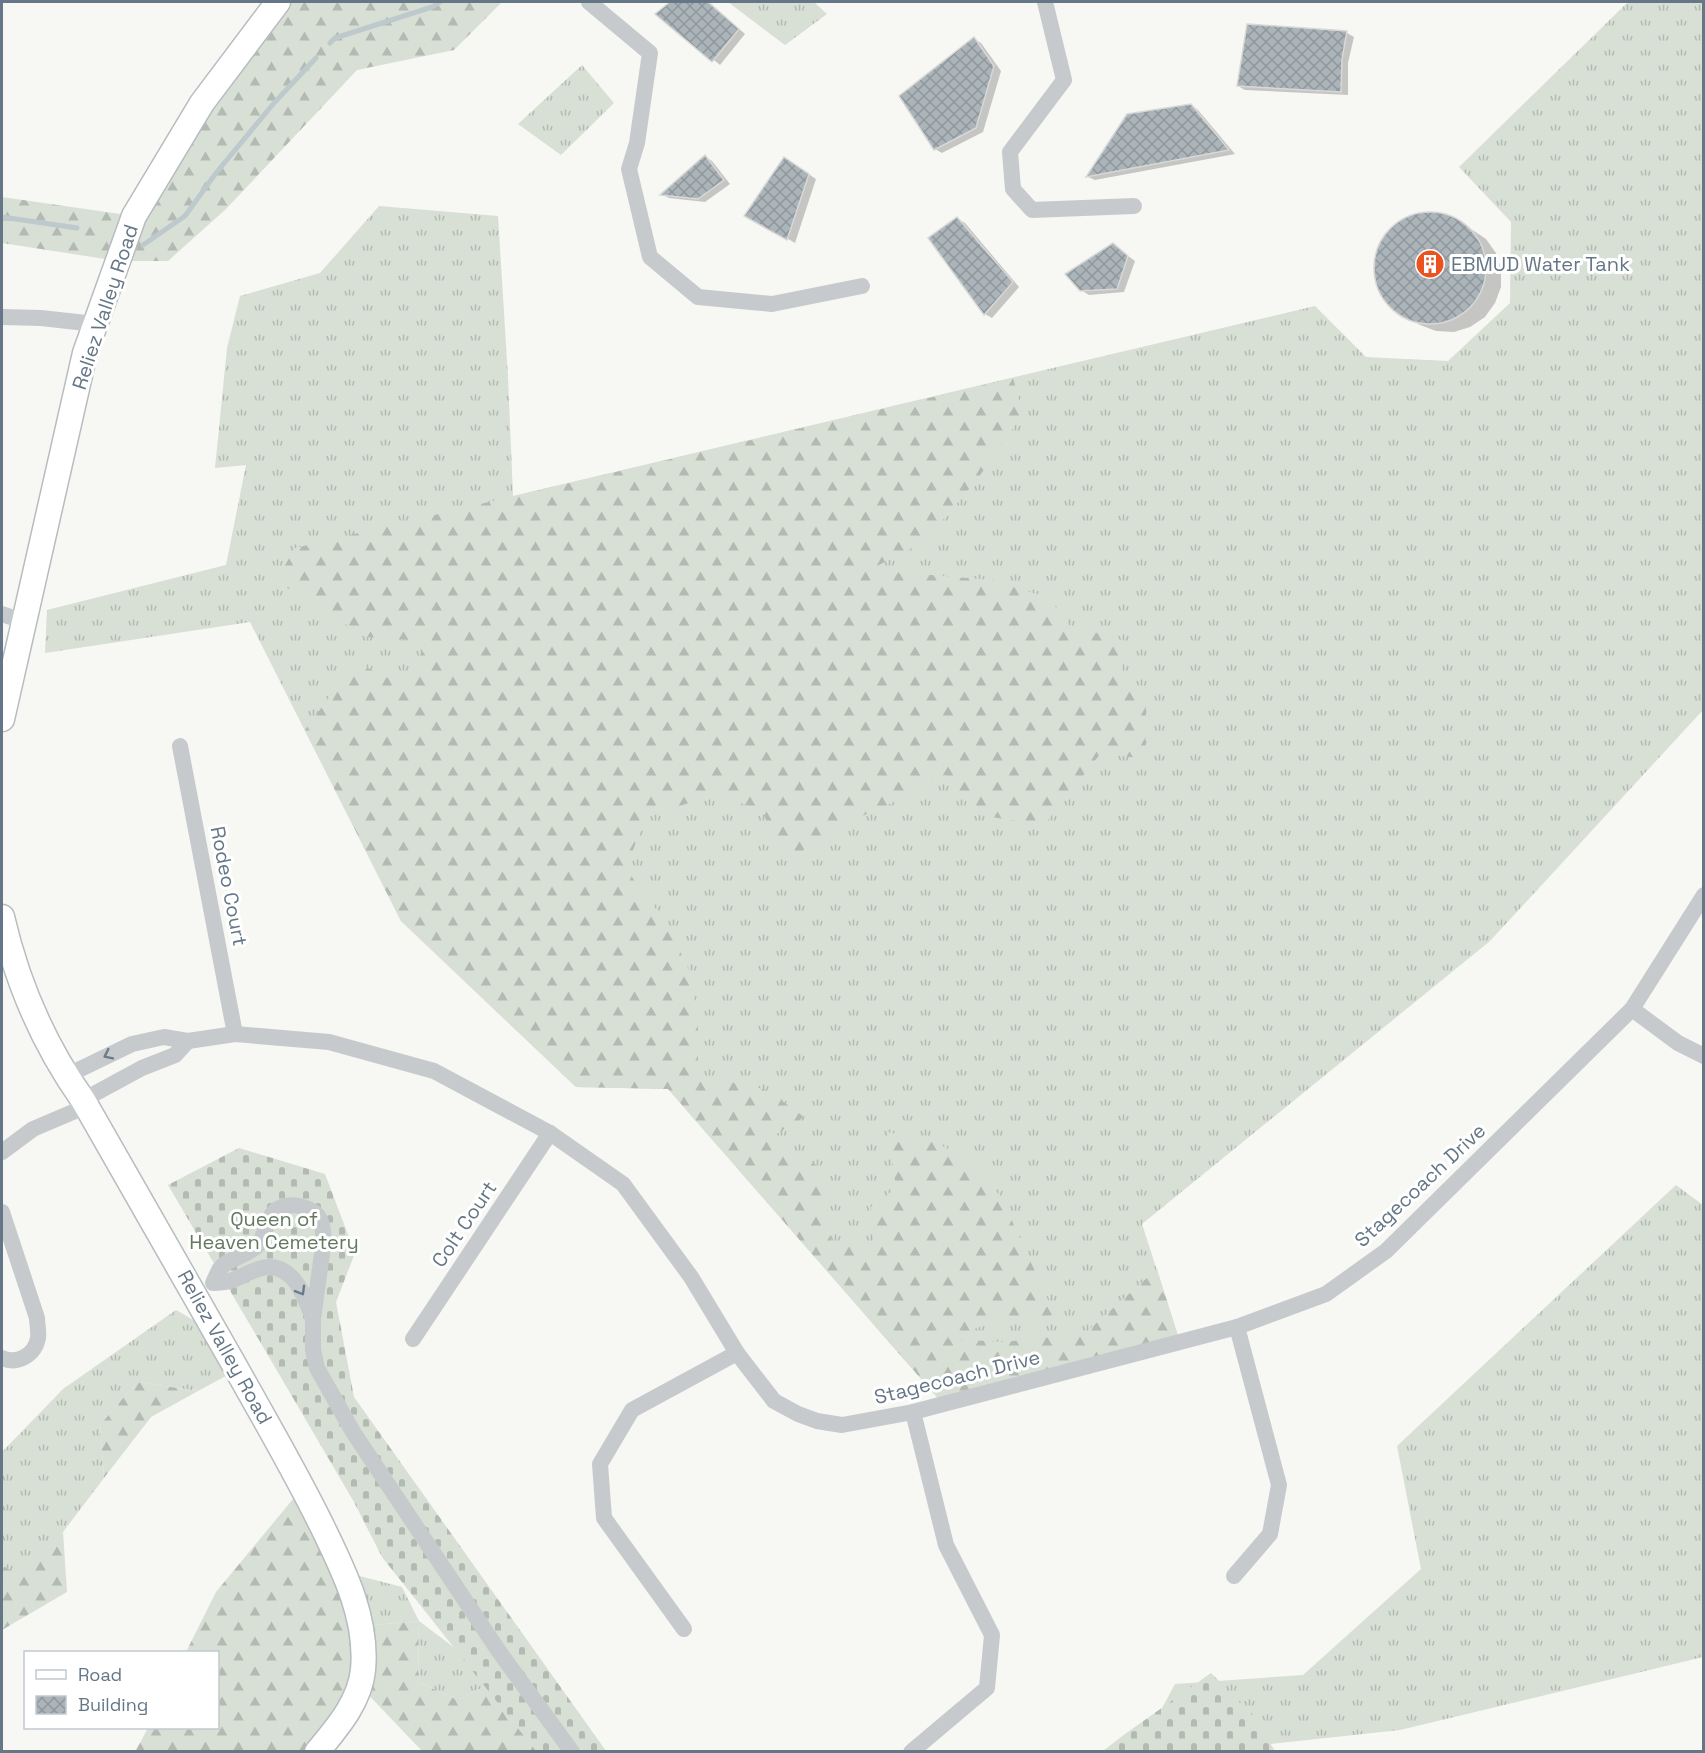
<svg xmlns="http://www.w3.org/2000/svg" width="1705" height="1753" font-family="'Space Grotesk',sans-serif">
<defs>
<pattern id="grass-tufts" width="24" height="20" patternUnits="userSpaceOnUse" patternTransform="scale(1.5)"><rect width="24" height="20" fill="#d8dfd4"/><path d="M3 7l-1-3M5 7V3M7 7l1-3M15 17l-1-3M17 17v-4M19 17l1-3" fill="none" stroke="#b3bab2"/></pattern>
<pattern id="forest-firs" width="22" height="20" patternUnits="userSpaceOnUse" patternTransform="scale(1.5)"><rect width="22" height="20" fill="#d8dfd4"/><path d="M5 1l3.5 6h-7zM16 11l3.5 6h-7z" fill="#b3bab2"/></pattern>
<pattern id="cemetery-stones" width="16" height="16" patternUnits="userSpaceOnUse" patternTransform="scale(1.5)"><rect width="16" height="16" fill="#d8dfd4"/><path d="M2 7V4a2 2 0 0 1 4 0v3zM10 15v-3a2 2 0 0 1 4 0v3z" fill="#b3bab2"/></pattern>
<pattern id="building-cross-hatch" width="8" height="8" patternUnits="userSpaceOnUse" patternTransform="scale(1.5)"><rect width="8" height="8" fill="#abb4b9"/><path d="M0 0l8 8M0 8l8-8" fill="none" stroke="#8f979c"/></pattern>
</defs>
<rect width="100%" height="100%" fill="#f7f7f4"/>
<!-- grass -->
<g fill="url(#grass-tufts)">
<polygon points="728,2 814,2 827,14 785,45"/>
<polygon points="1628,2 1703,2 1703,710 1490,941 1142,1224 1180,1342 943,1404 668,1089 576,1087 401,921 250,622 45,653 47,610 226,565 246,465 215,468 227,348 240,296 320,273 379,206 498,216 508,377 513,496 1315,306 1366,357 1448,361 1510,303 1511,222 1459,167"/>
<polygon points="582,65 614,103 561,155 518,124"/>
<polygon points="1676,1185 1703,1205 1703,1657 1400,1730 1232,1748 1154,1723 1175,1684 1303,1675 1421,1569 1397,1446"/>
<polygon points="176,1310 216,1333 237,1370 198,1391 137,1382 100,1425 104,1478 63,1532 21,1578 2,1565 2,1452 63,1389"/>
<polygon points="344,1572 402,1587 419,1621 497,1680 458,1700 418,1682 419,1621 362,1626"/>
</g>
<!-- forest -->
<g fill="url(#forest-firs)">
<polygon points="278,2 502,2 454,50 357,70 226,209 168,261 118,261 2,243 2,197 134,216"/>
<polygon points="1013,378 1023,414 976,481 924,542 869,570 992,580 1049,598 1069,625 1125,641 1121,681 1146,706 1145,759 1101,753 1044,825 978,815 945,775 896,801 851,821 786,861 761,809 712,795 645,818 626,869 665,921 692,976 698,1029 698,1075 767,1090 804,1117 768,1139 823,1169 831,1241 874,1254 871,1207 896,1188 888,1132 939,1144 976,1165 1002,1199 1055,1315 996,1321 947,1339 1004,1342 1084,1334 1157,1269 1180,1342 943,1404 668,1089 576,1087 401,921 305,730 355,662 401,684 430,641 366,637 276,581 295,548"/>
<polygon points="137,1382 198,1391 151,1417 104,1478 100,1425"/>
<polygon points="303,1487 362,1626 419,1621 418,1682 458,1700 497,1680 552,1751 422,1751 360,1686 317,1751 135,1752 148,1728 218,1728 218,1652 186,1652 216,1592"/>
<polygon points="63,1532 67,1592 2,1630 2,1565 21,1577"/>
</g>
<!-- cemetery -->
<g fill="url(#cemetery-stones)">
<polygon points="239,1148 325,1174 355,1253 336,1302 354,1397 606,1751 536,1751 382,1557 354,1502 168,1185"/>
<polygon points="1211,1673 1251,1712 1275,1751 1103,1751 1125,1734"/>
</g>
<!-- shadow -->
<g fill="#0003">
<polygon points="672,2 709,2 745,34 720,65 657,14"/>
<polygon points="1248,26 1347,33 1354,37 1348,63 1348,95 1245,90 1238,86"/>
<polygon points="974,39 981,43 1001,71 983,132 942,153 935,149"/>
<polygon points="1191,105 1198,110 1235,154 1095,180 1088,177 1128,115"/>
<polygon points="705,157 712,161 730,184 705,202 669,198 663,195"/>
<polygon points="792,163 816,179 795,243 747,215"/>
<polygon points="1438,213 1456,219 1486,239 1496,253 1501,269 1501,287 1495,303 1485,317 1470,327 1454,332 1436,331 1420,325 1404,316 1389,304 1379,288 1375,269 1378,250 1387,234 1401,221 1419,214"/>
<polygon points="958,219 965,223 1019,287 992,318 985,314 931,238"/>
<polygon points="1113,245 1135,261 1124,292 1089,295 1081,290"/>
</g>
<g fill="none" stroke-linecap="round" stroke-linejoin="round">
<!-- stream -->
<g stroke="#bec9cd" stroke-width="5">
<polyline points="330,43 335,38 432,7 440,2"/>
<polyline points="2,217 77,228"/>
<polyline points="143,245 185,216 216,173 274,103 316,58"/>
</g>
</g>
<!-- building -->
<g fill="url(#building-cross-hatch)" stroke="#d8d8d6" stroke-width="1.5">
<polygon points="670,2 708,2 739,29 712,62 655,14"/>
<polygon points="1247,24 1347,31 1342,59 1341,92 1237,86"/>
<polygon points="974,37 994,66 976,128 934,150 899,96"/>
<polygon points="1191,104 1229,150 1086,177 1127,114"/>
<polygon points="705,155 724,180 698,199 660,195"/>
<polygon points="784,157 809,174 787,240 744,216"/>
<circle cx="1430" cy="268" r="56"/>
<polygon points="957,217 1013,282 984,315 928,238"/>
<polygon points="1113,243 1128,256 1117,289 1080,291 1065,274"/>
</g>
<g fill="none" stroke-linecap="round" stroke-linejoin="round">
<!-- secondary casing -->
<g stroke="#b6bcc0" stroke-width="27">
<g id="secondary">
<polyline points="2,719 85,353 134,216 202,103 278,2"/>
<path d="M 2,917 C 17,982 44,1045 83,1100 C 134,1189 185,1279 236,1368 C 265,1420 295,1471 321,1524 C 343,1569 368,1618 363,1670 C 360,1702 336,1729 317,1752"/>
</g>
</g>
<!-- minor -->
<g stroke="#c7cacd" stroke-width="16">
<polyline points="589,2 650,53 637,143 629,169 650,257 698,297 772,304 862,286"/>
<polyline points="1045,2 1064,80 1010,152 1013,189 1032,210 1134,206"/>
<polyline points="2,317 41,318 95,324"/>
<polyline points="2,614 25,622"/>
<polyline points="180,746 235,1034"/>
<polyline points="1632,1009 1678,1043 1704,1056"/>
<polyline points="188,1041 235,1034 329,1042 434,1071 550,1133 623,1184 691,1277 737,1353 774,1401 798,1414 817,1421 842,1425 913,1412 1237,1327 1326,1294 1386,1251 1632,1009 1704,895"/>
<polyline points="66,1076 132,1044 164,1037 188,1041 175,1055 142,1068 83,1100"/>
<polyline points="2,1152 33,1129 87,1106"/>
<path d="M 2,1212 L 37,1318 C 37,1324 39,1332 38,1338 C 35,1355 17,1365 2,1358"/>
<path d="M 313,1319 C 305,1297 293,1261 262,1268 C 242,1273 238,1283 213,1283 C 215,1279 217,1274 219,1270 C 227,1258 248,1256 258,1245 C 266,1235 265,1220 275,1211 C 287,1201 308,1205 318,1216 C 323,1222 323,1232 324,1239 L 313,1319 L 313,1350 L 317,1368 L 353,1432 L 498,1650 L 572,1752"/>
<polyline points="413,1339 550,1133"/>
<polyline points="1234,1576 1270,1534 1279,1485 1237,1327"/>
<polyline points="684,1629 604,1518 600,1464 632,1410 737,1353"/>
<polyline points="911,1752 987,1688 992,1635 946,1545 913,1412"/>
</g>
<!-- secondary -->
<use href="#secondary" stroke="#fff" stroke-width="24"/>
</g>
<!-- one-way arrows -->
<defs><path id="oneway-chevron" d="M-2-3.5L2.5 0L-2 3.5" fill="none" stroke-width="1.6" stroke-linecap="round" stroke-linejoin="round" transform="scale(1.5)"/></defs>
<g stroke="#6a7b8a">
<use href="#oneway-chevron" transform="translate(108 1055) rotate(154)"/>
<use href="#oneway-chevron" transform="translate(301 1291) rotate(60)"/>
</g>
<!-- icons -->
<defs>
<g id="building-disc" transform="scale(1.5)"><circle r="9.5" fill="#ea5220" stroke="#fff"/><path d="M-4-6H4V6H1V3H-1V6H-4ZM-2.5-4.3h1.7v1.8h-1.7ZM.8-4.3h1.7v1.8H.8ZM-2.5-1h1.7V.8h-1.7ZM.8-1h1.7V.8H.8Z" fill="#fff"/></g>
</defs>
<g fill-rule="evenodd">
<use href="#building-disc" x="1430" y="264"/>
</g>
<g text-anchor="middle" dominant-baseline="central" stroke-width="6" stroke-linejoin="round" paint-order="stroke">
<!-- poi labels -->
<g font-size="20" fill="#657786" stroke="#fff" text-anchor="start">
<text x="1451" y="264">EBMUD Water Tank</text>
</g>
<!-- street labels -->
<g font-size="20" fill="#657786" stroke="#fff">
<text transform="translate(105 307) rotate(-72)">Reliez Valley Road</text>
<text transform="translate(229 886) rotate(79)">Rodeo Court</text>
<text transform="translate(1420 1185) rotate(-43)">Stagecoach Drive</text>
<text transform="translate(464 1224) rotate(-56)">Colt Court</text>
<text transform="translate(225 1347) rotate(61)">Reliez Valley Road</text>
<text transform="translate(957 1377) rotate(-14)">Stagecoach Drive</text>
</g>
<!-- park labels -->
<g font-size="20" fill="#647860" stroke="#fff">
<text x="274" y="1219">Queen of<tspan x="274" dy="23">Heaven Cemetery</tspan></text>
</g>
</g>
<!-- border -->
<rect width="1705" height="1753" fill="none" stroke="#657786" stroke-width="6"/>
<!-- legend -->
<rect x="24" y="1651" width="195" height="78" fill="#ffffff" stroke="#c1c9cf" stroke-width="1.5"/>
<rect x="36" y="1670" width="30" height="9" fill="#ffffff" stroke="#c1c9cf" stroke-width="1.5"/>
<text x="78" y="1681" font-size="18" fill="#657786">Road</text>
<rect x="36" y="1696" width="30" height="18" fill="url(#building-cross-hatch)" stroke="#c1c9cf" stroke-width="1.5"/>
<text x="78" y="1711" font-size="18" fill="#657786">Building</text>
</svg>
